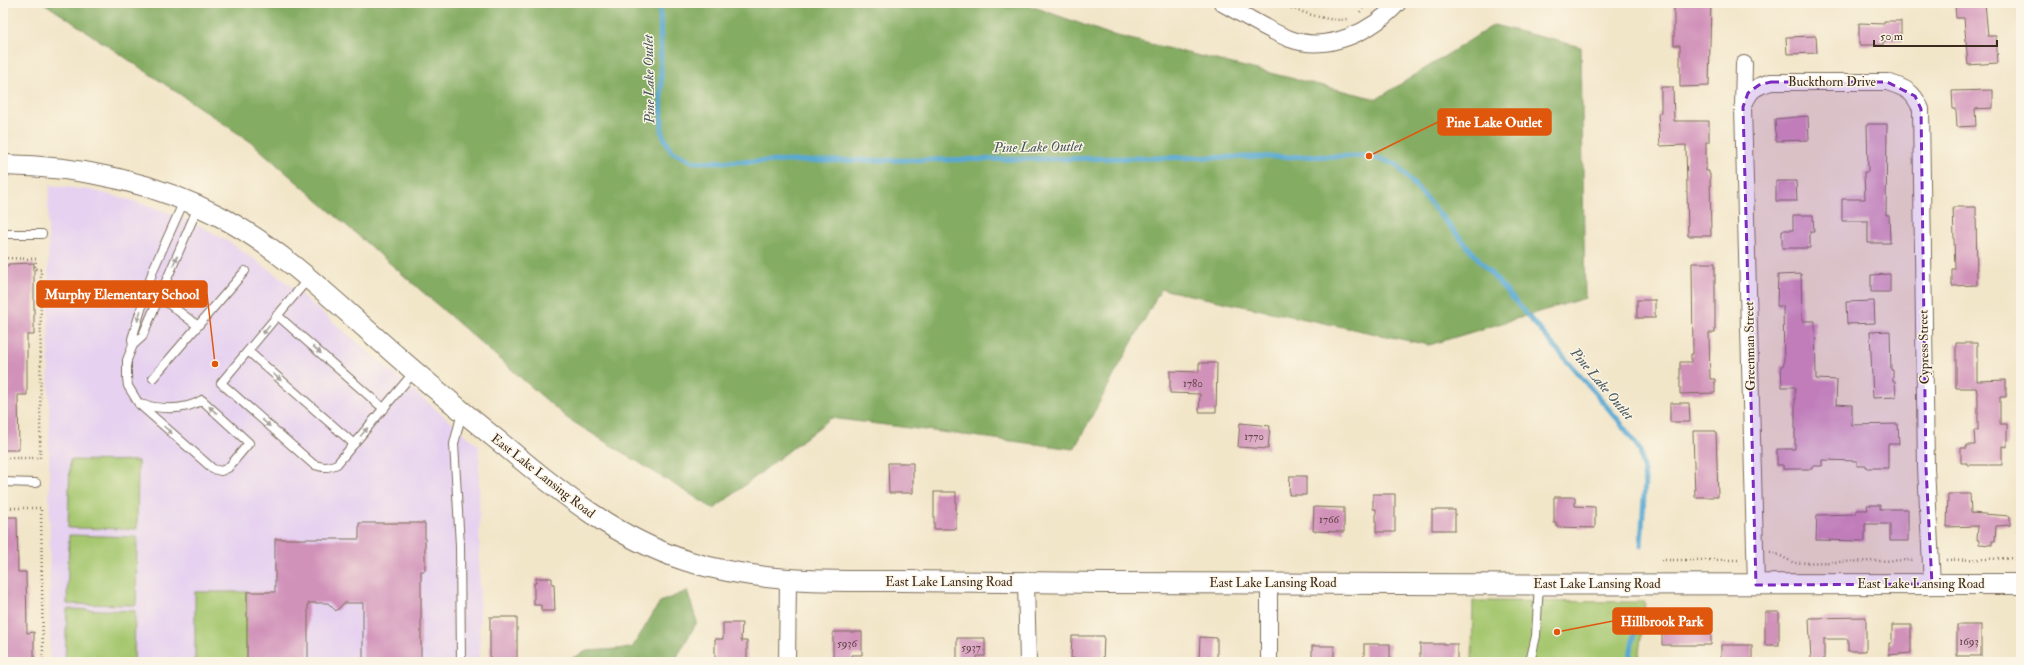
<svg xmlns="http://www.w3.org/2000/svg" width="2024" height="665" font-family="'IM FELL Double Pica',serif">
<rect width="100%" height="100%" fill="#fcf5e5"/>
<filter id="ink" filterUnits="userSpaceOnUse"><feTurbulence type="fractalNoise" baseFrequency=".025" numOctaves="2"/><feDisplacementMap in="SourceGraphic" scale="8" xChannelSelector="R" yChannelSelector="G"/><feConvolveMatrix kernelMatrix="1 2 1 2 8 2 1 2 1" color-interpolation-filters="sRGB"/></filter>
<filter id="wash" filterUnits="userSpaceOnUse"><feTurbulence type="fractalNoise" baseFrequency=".012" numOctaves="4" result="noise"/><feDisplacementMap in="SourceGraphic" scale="16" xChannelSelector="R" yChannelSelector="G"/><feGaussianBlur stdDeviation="0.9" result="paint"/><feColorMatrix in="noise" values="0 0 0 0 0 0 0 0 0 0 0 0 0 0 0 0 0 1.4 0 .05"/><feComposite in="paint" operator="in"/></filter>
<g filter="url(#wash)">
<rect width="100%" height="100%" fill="#f2e6c9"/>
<!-- built -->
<polygon fill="#e6d2f0" points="50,185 90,190 127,199 164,211 200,226 234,245 285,281 479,446 480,662 50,662 48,204"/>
<!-- green -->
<g fill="#a6c76f" stroke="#707846">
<polygon points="70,460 138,461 137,529 68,528"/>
<polygon points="69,535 137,537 136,605 67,604"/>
<rect x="195" y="592" width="52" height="70"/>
<polygon points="1473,601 1645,602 1638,662 1472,662"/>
<polygon points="67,609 135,611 134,662 65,662"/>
</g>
<!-- forest -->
<g fill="#84ac62" stroke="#606b40">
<polygon points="44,3 1023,3 1109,34 1377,99 1494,25 1581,47 1585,298 1429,345 1161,289 1074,449 831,418 714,509 567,418 251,142"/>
<polygon points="687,591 697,622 674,662 564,662 587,651 632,648 660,602"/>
</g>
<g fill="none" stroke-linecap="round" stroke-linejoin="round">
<!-- stream -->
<g stroke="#58a9d3" stroke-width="5">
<polyline points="660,3 662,133 671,151 694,162 1369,156 1396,164 1620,422 1640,450 1645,479 1641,546"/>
<polyline points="1629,662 1636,622"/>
</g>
</g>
<g id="blocks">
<!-- building -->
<g fill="#d192ba">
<polygon points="1674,3 1711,3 1709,86 1680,87 1680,45 1674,45"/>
<polygon points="1985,3 1988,36 1996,36 1998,63 1968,65 1964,18 1956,18 1955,6"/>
<polygon points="1884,21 1901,21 1901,41 1883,41 1883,45 1859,45 1859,23 1884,24"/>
<polygon points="1816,36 1817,53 1787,54 1786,37"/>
<polygon points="1661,87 1673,87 1674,121 1709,121 1709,142 1706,142 1706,171 1709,171 1709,174 1710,174 1711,236 1688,236 1686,145 1660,146 1658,113 1661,113"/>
<polygon points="1993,90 1993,108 1975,109 1976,126 1957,127 1956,109 1953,109 1952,91"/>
<polygon points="1808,116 1809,140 1776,141 1775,119"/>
<polygon points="1867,124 1887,124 1886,215 1889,215 1890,243 1868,243 1868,221 1842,221 1842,199 1865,199 1864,172 1868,172"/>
<polygon points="1776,181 1796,181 1797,201 1776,201"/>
<polygon points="1953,207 1976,207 1977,285 1952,286 1952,269 1955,269"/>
<polygon points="1793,215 1813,215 1814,232 1810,232 1810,248 1782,248 1782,230 1793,230"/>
<polygon points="34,263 34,335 27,335 27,395 18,395 19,450 3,450 3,267 8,267 8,264"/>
<polygon points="1692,263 1715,263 1715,333 1709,333 1710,379 1715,379 1715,393 1680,394 1680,362 1691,362 1691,354 1693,354"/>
<polygon points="1801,274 1802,321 1815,321 1816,379 1837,380 1836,404 1852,405 1852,425 1898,424 1899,444 1888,444 1888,468 1867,468 1867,466 1857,466 1857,461 1822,460 1822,466 1812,466 1812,469 1783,469 1783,465 1777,465 1777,449 1795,449 1795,387 1782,387 1781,366 1784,365 1783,306 1777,306 1778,275"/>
<polygon points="1890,274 1890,292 1871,292 1871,275"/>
<rect x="1637" y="300" width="18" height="18"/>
<polygon points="1874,301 1875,323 1847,324 1846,302"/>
<polygon points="1890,331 1891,370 1893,370 1893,382 1895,381 1896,397 1873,398 1870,332"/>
<polygon points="1956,343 1977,343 1977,381 2006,380 2006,397 2000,397 2000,424 2007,424 2007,447 2002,446 2002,465 1967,465 1967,463 1961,463 1961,448 1967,448 1967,445 1975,445 1974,430 1978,430 1978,398 1976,388 1956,388"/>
<polygon points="1199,363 1217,363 1216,412 1199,412 1200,394 1170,393 1170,371 1199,372"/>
<polygon points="1670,403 1689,403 1690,422 1670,422"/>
<polygon points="1240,423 1270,426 1268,449 1238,447"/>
<polygon points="1693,431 1716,431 1718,497 1695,497"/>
<polygon points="888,463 913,463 913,493 889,493"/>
<polygon points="1290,476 1306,476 1306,495 1289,495"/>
<rect x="934" y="492" width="22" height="37"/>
<polygon points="1373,494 1395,494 1395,532 1376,532 1376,509 1373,509"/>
<polygon points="1948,494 1970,494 1971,513 2010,516 2010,525 1996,526 1995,541 1992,541 1992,545 1979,544 1979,540 1977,540 1978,526 1947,527"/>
<polygon points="1554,497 1575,497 1575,506 1595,507 1595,528 1557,527 1557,523 1554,523"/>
<polygon points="1867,505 1880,505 1880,509 1908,509 1908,541 1890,541 1890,524 1865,524 1865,541 1816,540 1817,515 1856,514 1856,510 1868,510"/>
<polygon points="1314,507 1344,508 1344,532 1313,531"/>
<rect x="1432" y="510" width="23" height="20"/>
<polygon points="3,517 17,517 18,572 26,572 27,633 34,632 34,662 3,662"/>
<polygon points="359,523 425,523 425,571 421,571 421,662 363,662 363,603 344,603 336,611 328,603 308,603 308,662 247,662 247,592 275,592 275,539 359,539"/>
<polygon points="536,578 552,578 552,584 554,584 555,611 541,611 541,605 534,605 534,583 536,583"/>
<polygon points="1665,612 1711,613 1711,645 1662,645 1662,618 1665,618"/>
<rect x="1765" y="612" width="14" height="33"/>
<rect x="490" y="617" width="27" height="45"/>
<polygon points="1866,617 1866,651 1848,651 1848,639 1824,639 1824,662 1811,662 1809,618"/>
<polygon points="723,623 742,623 741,641 747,641 747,662 715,662 715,639 723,639"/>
<polygon points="1892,625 1911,625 1911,653 1889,655 1889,643 1892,643"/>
<rect x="1957" y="625" width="24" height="31"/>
<polygon points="833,632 862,632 862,655 852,655 852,662 833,662"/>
<polygon points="1072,636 1104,636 1103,662 1077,662 1077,659 1071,658"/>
<polygon points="1200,637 1217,638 1217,662 1199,662"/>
<polygon points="957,638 985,638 985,656 977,656 977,662 957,662"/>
<rect x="1364" y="644" width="26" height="18"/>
<rect x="1420" y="644" width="37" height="18"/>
<rect x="1721" y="645" width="31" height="17"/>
<rect x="1312" y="646" width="22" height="16"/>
</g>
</g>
</g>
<g filter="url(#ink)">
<use href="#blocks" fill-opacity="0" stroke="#7b6c5a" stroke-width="1"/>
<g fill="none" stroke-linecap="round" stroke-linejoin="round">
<!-- service casing -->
<g stroke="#7b6c5a" stroke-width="10">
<g id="service">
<polyline points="3,234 42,234"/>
<path d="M 308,279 L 221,383 L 313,464 C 323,468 328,468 337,464 L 414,372"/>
<polyline points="148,288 198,326"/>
<polyline points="277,315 384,409"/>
<polyline points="133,345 142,337 198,207"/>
<polyline points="248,351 354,444"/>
<polyline points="153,378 245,271"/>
<path d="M 139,404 C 159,409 183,412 202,400 L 249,443 L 228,468 L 221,471 L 213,469 L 139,404 L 128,386 L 127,378 L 127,360 L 133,345 L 132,339 L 153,270 L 184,201"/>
<polyline points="3,482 36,483"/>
<polyline points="461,662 460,545 454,444 462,412"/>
<polyline points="1530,662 1536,636 1539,584"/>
</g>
</g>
<!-- minor casing -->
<g stroke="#7b6c5a" stroke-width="18">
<g id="minor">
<path d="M 1222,3 C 1244,15 1267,30 1290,39 C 1328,53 1373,31 1398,3"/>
<polyline points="1744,64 1743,107 1756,585"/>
<path d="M 1743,107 C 1750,90 1754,87 1771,82 L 1887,82 C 1906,88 1913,91 1921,109 L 1926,468 L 1932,584"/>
<polyline points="1026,582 1028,662"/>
<polyline points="1269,583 1269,662"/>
<polyline points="787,662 788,581"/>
</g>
</g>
<!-- tertiary casing -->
<g stroke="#7b6c5a" stroke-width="22">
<path id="tertiary" d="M 3,165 C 78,166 154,182 221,217 C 281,249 331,298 382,343 C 422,379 464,413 506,447 C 562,494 616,538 687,561 C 760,583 825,581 900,581 C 968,582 1037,582 1105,583 C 1410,585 1716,585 2021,584"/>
</g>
<!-- path -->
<g stroke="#7b6c5a" stroke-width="2.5" stroke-dasharray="1 3" stroke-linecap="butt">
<path d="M 1276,3 C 1297,9 1325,23 1347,19"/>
<polyline points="1360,12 1367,3"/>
<polyline points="3,258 36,259 35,269 41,270 40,458 3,458"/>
<polyline points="3,508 41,508 43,662"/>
<polyline points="1770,552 1773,552 1794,563 1915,560"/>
<polyline points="1661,560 1740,560"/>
<polyline points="1946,560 2021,558"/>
</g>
<!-- service -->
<use href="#service" stroke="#fff" stroke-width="8"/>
<!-- minor -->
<use href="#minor" stroke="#fff" stroke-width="16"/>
<!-- tertiary -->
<use href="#tertiary" stroke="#fff" stroke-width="20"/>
</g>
<!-- one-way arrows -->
<defs><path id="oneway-solid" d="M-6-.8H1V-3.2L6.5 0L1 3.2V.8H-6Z"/></defs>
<g fill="#a79f9a">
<use href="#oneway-solid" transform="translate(175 261) rotate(-66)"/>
<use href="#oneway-solid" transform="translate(139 316) rotate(107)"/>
<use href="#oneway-solid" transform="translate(266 330) rotate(130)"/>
<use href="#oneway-solid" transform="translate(317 350) rotate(41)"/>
<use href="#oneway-solid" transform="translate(277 377) rotate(41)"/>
<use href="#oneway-solid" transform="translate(213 410) rotate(-138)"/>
<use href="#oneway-solid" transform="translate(266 423) rotate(41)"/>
<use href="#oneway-solid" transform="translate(168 430) rotate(42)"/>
<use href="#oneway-solid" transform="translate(364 432) rotate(-50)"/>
</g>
</g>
<!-- marked area -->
<path fill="#7b2cbf" fill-opacity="0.2" stroke="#7b2cbf" stroke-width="3" stroke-dasharray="8 5" stroke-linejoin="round" d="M 1771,82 L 1887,82 L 1915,96 L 1921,109 L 1926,468 L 1932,584 L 1756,585 L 1743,107 L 1748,93 L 1759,85 Z"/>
<g text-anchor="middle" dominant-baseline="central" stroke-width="3" stroke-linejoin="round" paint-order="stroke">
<!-- number labels -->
<g font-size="11" fill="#604445">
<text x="1193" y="383">1780</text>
<text x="1254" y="436">1770</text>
<text x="1329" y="519">1766</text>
<text x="1969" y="641">1693</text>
<text x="847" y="643">5936</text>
<text x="971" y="647">5937</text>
</g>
<!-- street labels -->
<g font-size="13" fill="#3b2a1e" stroke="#fcf5e5">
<text x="1832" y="82">Buckthorn Drive</text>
<text transform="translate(1750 346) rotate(-91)">Greenman Street</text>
<text transform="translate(1924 347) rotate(-91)">Cypress Street</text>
<text transform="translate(543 476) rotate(38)">East Lake Lansing Road</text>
<text x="949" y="582">East Lake Lansing Road</text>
<text x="1273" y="583">East Lake Lansing Road</text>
<text x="1597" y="584">East Lake Lansing Road</text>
<text x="1921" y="584">East Lake Lansing Road</text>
</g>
<!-- water labels -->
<g font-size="14" font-style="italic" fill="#45565d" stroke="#fcf5e5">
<text transform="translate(649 79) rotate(-91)">Pine Lake Outlet</text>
<text transform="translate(1038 147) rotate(-1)">Pine Lake Outlet</text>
<text transform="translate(1602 384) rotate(50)">Pine Lake Outlet</text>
</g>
</g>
<!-- callouts -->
<path fill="none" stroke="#df570d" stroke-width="1.5" d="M1369 156L1438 122M215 364L207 294M1557 632L1613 621"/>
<g fill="#df570d" stroke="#fcf5e5" stroke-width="1.5">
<circle cx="1369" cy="156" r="4"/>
<circle cx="215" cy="364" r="4"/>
<circle cx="1557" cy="632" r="4"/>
</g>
<g fill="#df570d" stroke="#df570d" stroke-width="1.5">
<rect x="1438" y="109" width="113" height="26" rx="4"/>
<rect x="37" y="281" width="170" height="26" rx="4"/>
<rect x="1613" y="608" width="99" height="26" rx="4"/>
</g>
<g font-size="14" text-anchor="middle" font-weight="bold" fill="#fff">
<text x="1494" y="127">Pine Lake Outlet</text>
<text x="122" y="299">Murphy Elementary School</text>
<text x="1662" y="626">Hillbrook Park</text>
</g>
<!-- margin -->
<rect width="2024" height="665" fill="none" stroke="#fcf5e5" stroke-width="16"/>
<!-- scale -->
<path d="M1874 40v6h123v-6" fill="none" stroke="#3b2a1e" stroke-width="2"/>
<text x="1880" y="40" font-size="12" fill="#3b2a1e" stroke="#fcf5e5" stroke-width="3" paint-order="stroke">50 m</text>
</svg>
